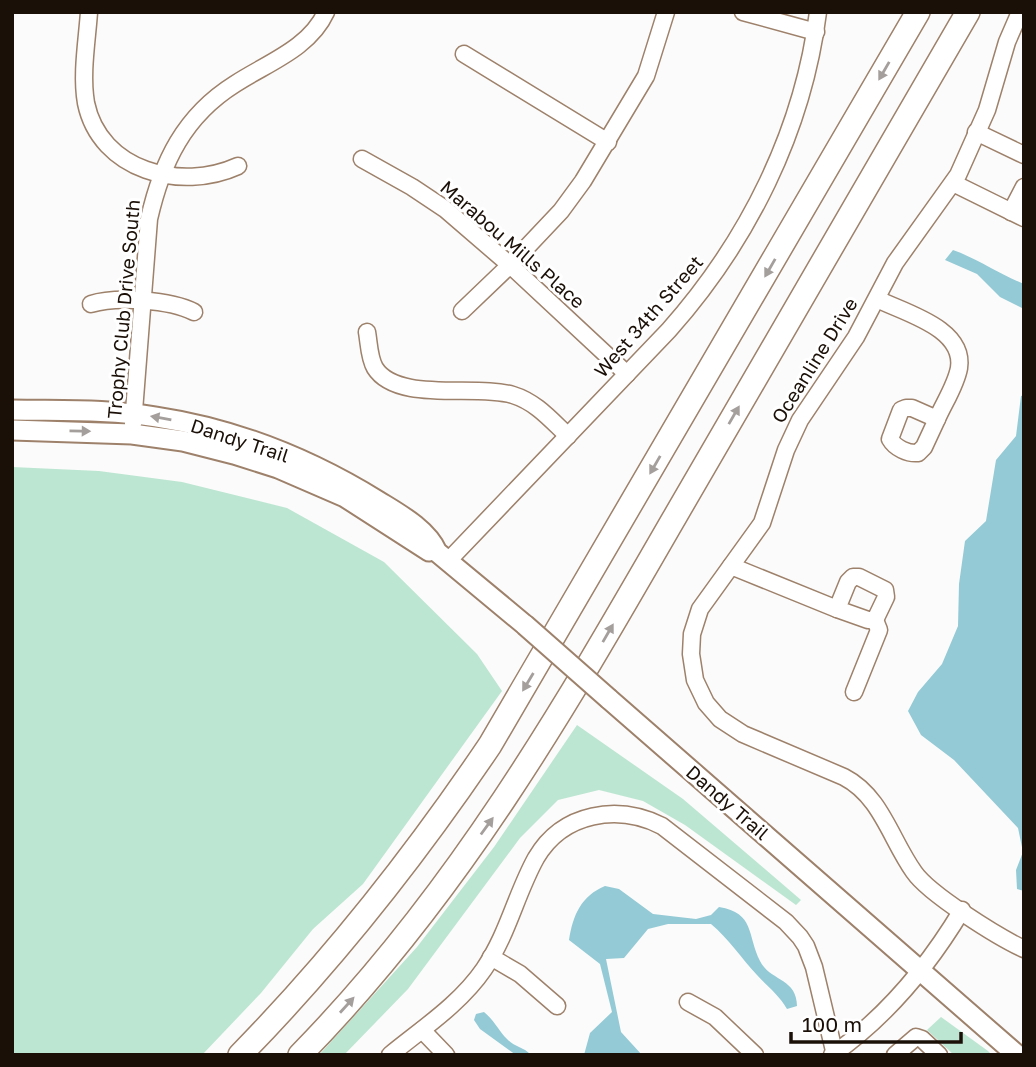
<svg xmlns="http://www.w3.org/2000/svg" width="1036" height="1067" font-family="'Golos Text',sans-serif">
<rect width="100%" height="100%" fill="#fbfbfb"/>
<!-- green -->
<g fill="#bce6d1">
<polygon points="12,467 99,471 182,482 287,508 384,562 477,654 502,691 363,884 313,929 261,993 202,1055 12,1055"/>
<polygon points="577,725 683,799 801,900 796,905 685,825 643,801 599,790 558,800 520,838 408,989 344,1055 319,1055 417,947 494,847"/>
<polygon points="941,1017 988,1051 992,1055 954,1055 927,1030"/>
</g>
<!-- water -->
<g fill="#93cad5">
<path d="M 953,250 C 978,259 999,274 1024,284 L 1024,309 L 1000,297 L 977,274 L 945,260 Z"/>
<polygon points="1024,395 1024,891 1017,889 1016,870 1023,852 1018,828 954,760 921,735 908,711 918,692 942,664 958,626 959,584 965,541 986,521 996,460 1016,436 1021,396"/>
<path d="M 605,886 L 619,889 L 653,914 L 696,919 L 711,915 L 719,907 C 755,913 747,935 760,961 C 770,981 797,978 797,1006 L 787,1009 C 779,995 768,987 757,975 C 741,958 729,939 711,924 L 668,924 L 648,929 L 624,958 L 606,959 L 621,1032 L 642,1055 L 584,1055 L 590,1033 L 612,1012 L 600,964 L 569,940 C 573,915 581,896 605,886 Z"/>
<path d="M 484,1012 C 494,1020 498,1030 507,1039 C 514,1047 524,1047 531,1055 L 516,1055 L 480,1029 L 474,1020 L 476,1014 Z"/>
</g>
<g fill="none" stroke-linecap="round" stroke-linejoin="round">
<!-- minor casing -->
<g stroke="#9e816a" stroke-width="19">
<g id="minor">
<path d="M 89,12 C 87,41 81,74 86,103 C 100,171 181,192 238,166"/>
<polyline points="743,12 816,32"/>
<path d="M 1020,12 L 1007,42 L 987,110 L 958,175 L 895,263 L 856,337 L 800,420 L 786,450 L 762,523 L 700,609 L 692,634 L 691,654 L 695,680 L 706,703 L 720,719 L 743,734 L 844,777 C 881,796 891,840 914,872 C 929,894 998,937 1024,949"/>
<polyline points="464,54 608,142"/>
<polyline points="976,132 1024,155"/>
<polyline points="362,159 412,187 445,209 510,265 627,374"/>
<polyline points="953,183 1024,218"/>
<polyline points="1011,212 1024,187"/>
<path d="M 877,299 C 905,313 965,328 959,368 C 956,385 944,403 937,419"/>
<path d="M 91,304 C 116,296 171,300 194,312"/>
<polyline points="462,311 510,265 561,211 583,181 646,76 666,12"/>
<path d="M 367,332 C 369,343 369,358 375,368 C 397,403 476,384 513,395 C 536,402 551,420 568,436"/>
<path d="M 906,408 L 912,408 L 937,419 L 924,447 L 918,453 C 908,454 895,448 890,439 L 901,410 Z"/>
<path d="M 133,424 L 149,219 C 162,162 184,116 235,84 C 267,63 309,49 326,12"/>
<path d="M 448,561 L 669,330 C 748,241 803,131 818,12"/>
<polyline points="731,566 837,609"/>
<polygon points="853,577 859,577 885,590 886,597 875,620 868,620 837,609 848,582"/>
<polyline points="854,692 879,630 875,620"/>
<polyline points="491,957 520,974 557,1006"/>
<polyline points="688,1002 715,1017 755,1055"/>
<polyline points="422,1030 446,1055"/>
<path d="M 390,1055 C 423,1028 460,1004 484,969 C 508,934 516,894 536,858 C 563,812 618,804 662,826 L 786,922 L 800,937 L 806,946 L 814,967 L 835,1055"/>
<path d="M 832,1055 C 885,1018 929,965 962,910"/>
<polyline points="895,1055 916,1037 922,1039 939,1055"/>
</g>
</g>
<!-- major casing -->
<g stroke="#9e816a" stroke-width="23">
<g id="major">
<path d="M 12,410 C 60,411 109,409 156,417 C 235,429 310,459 378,501 C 399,514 427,529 437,552 L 525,625"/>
<polyline points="12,430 132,434 183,441 234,454 278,468 345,497 429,551"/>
<polyline points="609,699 1017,1055"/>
</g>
</g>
<!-- highway casing -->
<g stroke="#9e816a" stroke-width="26">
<g id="highway">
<path d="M 240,1055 C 334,959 415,856 490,745 L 918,12"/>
<path d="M 300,1055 C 460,892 567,704 680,508 C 776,343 872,178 968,12"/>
</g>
</g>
<!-- minor -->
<use href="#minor" stroke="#fff" stroke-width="16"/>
<!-- major -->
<use href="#major" stroke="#fff" stroke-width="19"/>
<!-- highway -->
<use href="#highway" stroke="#fff" stroke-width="23"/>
<!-- major-bridge casing -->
<g stroke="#9e816a" stroke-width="23" stroke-linecap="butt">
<polyline id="major-bridge" points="525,625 609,699"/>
</g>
<!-- major-bridge -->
<use href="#major-bridge" stroke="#fff" stroke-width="19"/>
</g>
<!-- one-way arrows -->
<defs><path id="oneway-solid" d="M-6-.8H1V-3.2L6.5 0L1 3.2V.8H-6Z" transform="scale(1.75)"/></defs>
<g fill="#a49f9c">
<use href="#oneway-solid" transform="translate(884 71) rotate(120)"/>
<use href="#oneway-solid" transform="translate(770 268) rotate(120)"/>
<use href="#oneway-solid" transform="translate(734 415) rotate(-60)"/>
<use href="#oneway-solid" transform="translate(161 418) rotate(-170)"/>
<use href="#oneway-solid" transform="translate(80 431) rotate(1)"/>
<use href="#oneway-solid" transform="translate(655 465) rotate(120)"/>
<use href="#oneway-solid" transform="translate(608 633) rotate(-60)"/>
<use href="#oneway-solid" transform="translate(528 682) rotate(121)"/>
<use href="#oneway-solid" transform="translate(487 826) rotate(-54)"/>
<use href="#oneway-solid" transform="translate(347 1005) rotate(-48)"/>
</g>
<g text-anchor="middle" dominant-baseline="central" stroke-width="6" stroke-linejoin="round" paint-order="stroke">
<!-- street labels -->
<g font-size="19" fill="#1b1008" stroke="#fff">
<text transform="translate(513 244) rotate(41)">Marabou Mills Place</text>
<text transform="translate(123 309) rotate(-85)">Trophy Club Drive South</text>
<text transform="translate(648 316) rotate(-49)">West 34th Street</text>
<text transform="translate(814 360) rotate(-58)">Oceanline Drive</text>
<text transform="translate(240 440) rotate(18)">Dandy Trail</text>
<text transform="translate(728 802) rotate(41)">Dandy Trail</text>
</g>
</g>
<!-- border -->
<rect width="1036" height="1067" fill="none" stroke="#1b1008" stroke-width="28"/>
<!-- scale -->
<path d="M791 1032v10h170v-10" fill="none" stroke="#1b1008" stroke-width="3.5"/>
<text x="802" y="1032" font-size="21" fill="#1b1008" stroke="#ffffff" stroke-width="5" paint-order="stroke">100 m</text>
</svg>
